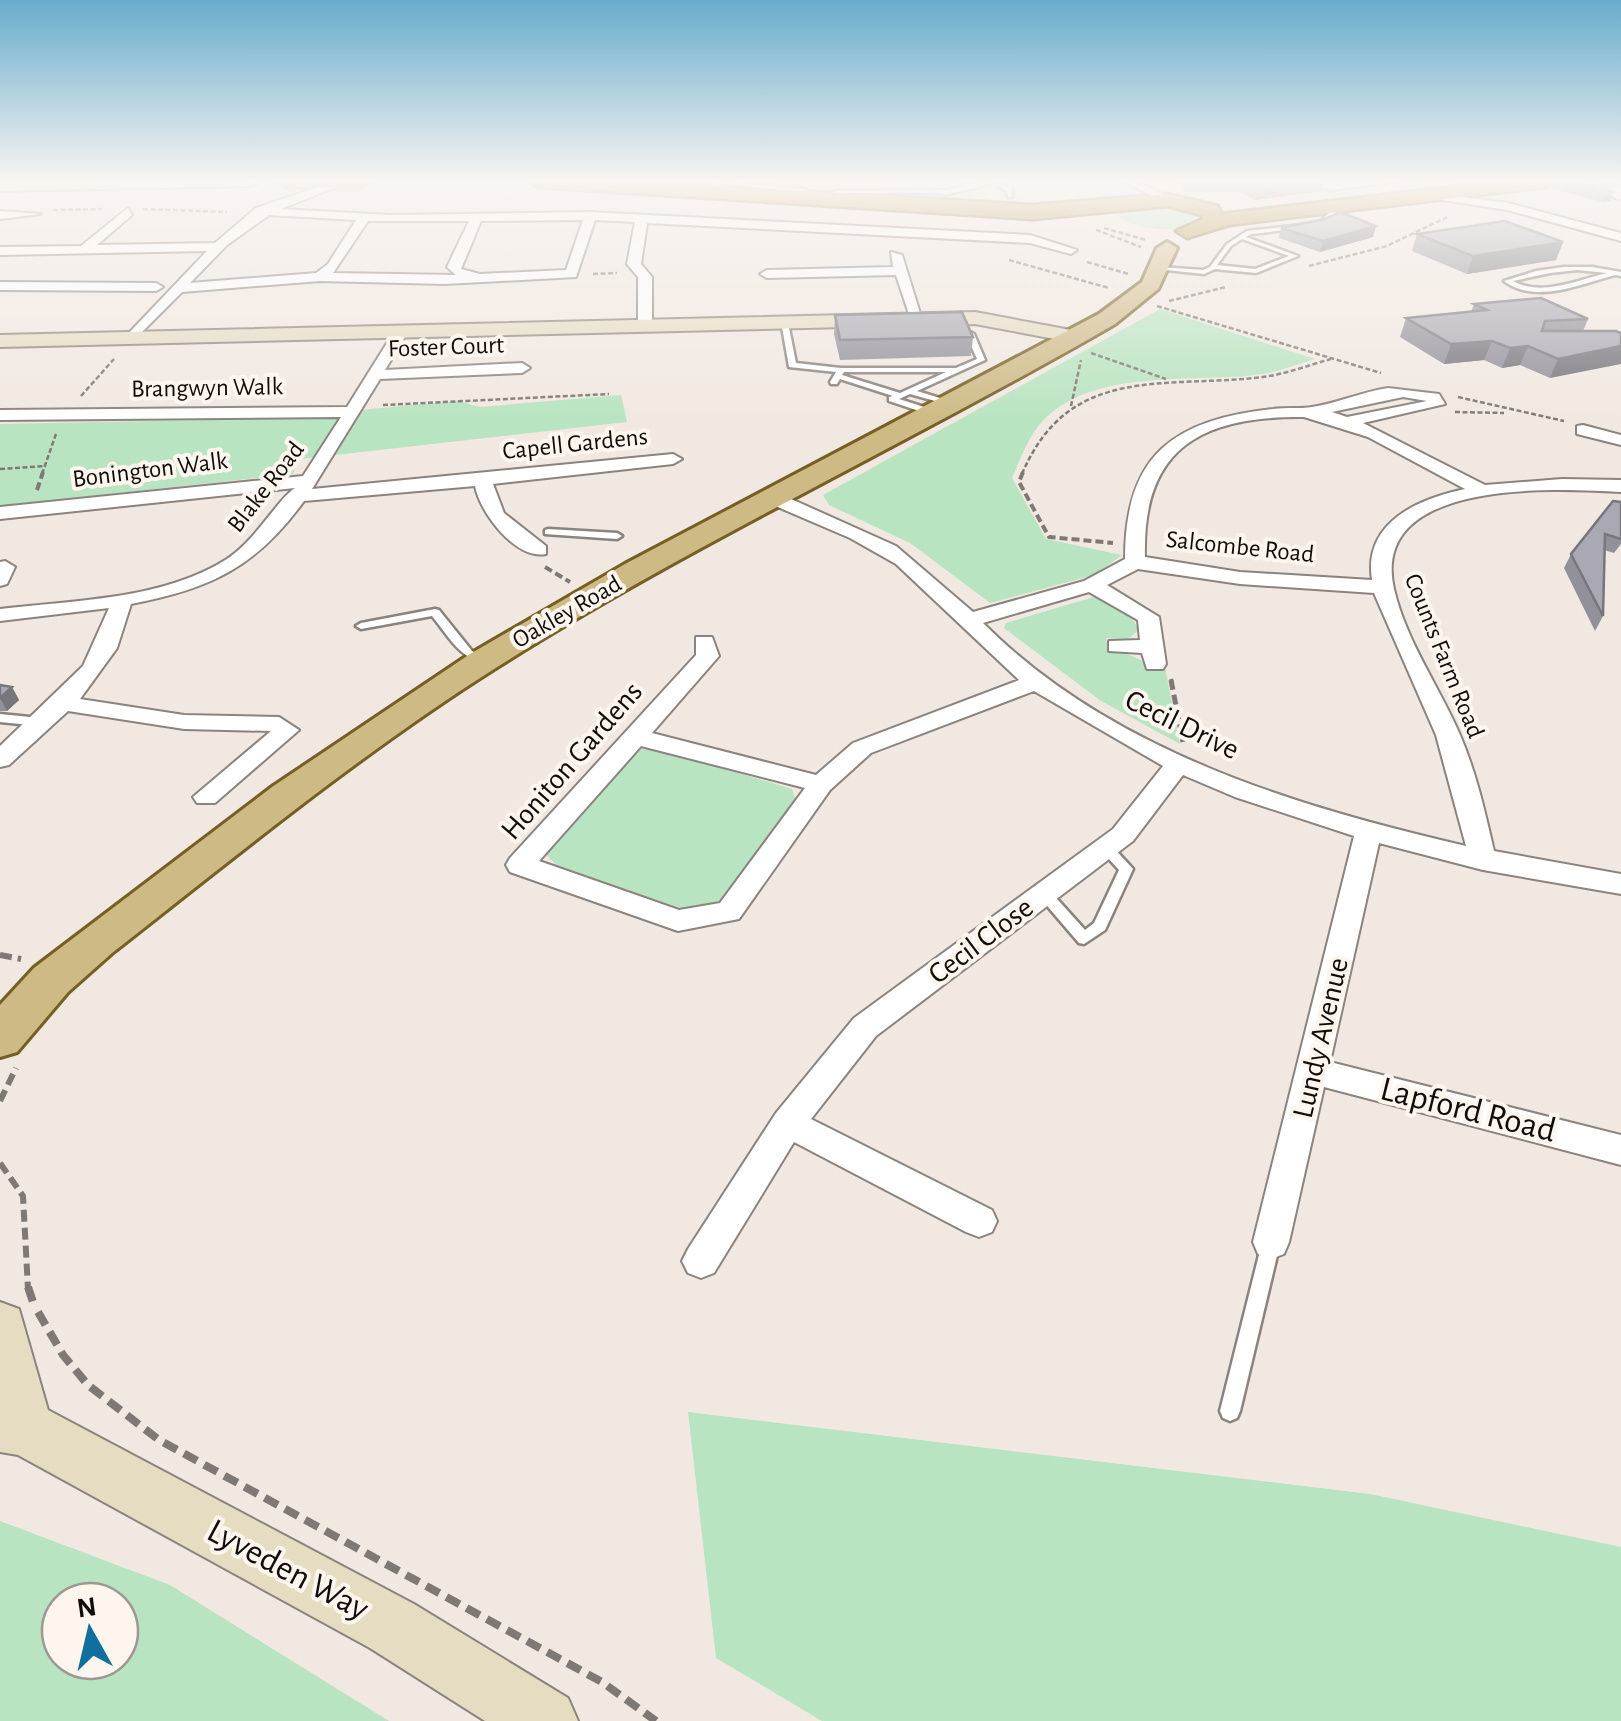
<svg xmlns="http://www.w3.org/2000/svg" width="1621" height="1721" font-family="'Alegreya Sans',sans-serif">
<rect width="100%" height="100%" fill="#f1e8e1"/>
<!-- green -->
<g fill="#b8e4c1" fill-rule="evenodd">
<path d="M 1143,203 L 1194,209 L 1205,218 C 1183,235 1136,232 1115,214 Z"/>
<path d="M 1160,309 L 1315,359 C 1298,364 1281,371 1263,374 C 1195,384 1092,366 1041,423 C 1028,437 1020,460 1012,478 L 1046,539 L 1122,555 L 1094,575 L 990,603 L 910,543 L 829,505 L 823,495 Z"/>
<polygon points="621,395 627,422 299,459 293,474 0,506 0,424 354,417 359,410 458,401 480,407"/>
<path d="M 1097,596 L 1129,613 L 1139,630 L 1128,639 L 1106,638 L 1108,650 C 1136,653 1144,666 1165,667 L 1180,744 L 1101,701 L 1004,628 L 1006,623 Z"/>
<polygon points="643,749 668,752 792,789 797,803 721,901 681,908 559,869 545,853 633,753"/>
<polygon points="688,1412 1370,1494 1621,1547 1621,1721 822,1721 716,1658"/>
<path d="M 0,1521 L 170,1585 L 389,1721 L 0,1721 ZM 60,1601 L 120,1601 L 120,1661 L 60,1661 Z"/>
</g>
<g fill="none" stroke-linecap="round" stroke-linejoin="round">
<!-- lane casing -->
<g stroke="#8b837d" stroke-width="5">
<g id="lane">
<polygon points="724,181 805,189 808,191 805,193 726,184 698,190 695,188"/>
<polygon points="993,181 1012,189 1012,197 1008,197 1007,191 993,183"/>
<polygon points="945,190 947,193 833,193 836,191"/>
<path d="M 1336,207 L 1338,210 L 1322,226 L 1251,234 L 1246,237 L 1298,256 L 1256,273 L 1215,269 L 1204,274 L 1157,269 L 1160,267 L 1203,270 L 1210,267 L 1227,244 L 1247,231 L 1318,223 ZM 1242,239 L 1289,256 L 1255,269 L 1217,265 L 1231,246 Z"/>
<path d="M 1564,267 L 1592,267 L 1621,272 L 1621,276 L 1615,275 C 1580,284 1536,305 1504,281 L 1536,271 ZM 1577,270 L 1607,273 C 1578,280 1541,297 1513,281 L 1550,273 Z"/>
<path d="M 781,321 L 788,323 L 796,363 L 841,368 L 956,368 L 977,359 L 966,334 L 970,332 L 974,334 L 985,360 L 917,391 L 953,402 L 953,406 L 910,394 L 899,399 L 937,411 L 937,415 L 934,416 L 889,401 L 889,397 L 893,396 L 840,379 L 837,384 L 831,384 L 830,382 L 836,372 L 789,367 ZM 844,372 L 946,372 L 900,393 L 842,375 Z"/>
<polygon points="548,529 617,533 622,536 617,539 545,534 545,530"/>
<path d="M 435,609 L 439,610 L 472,651 L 488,658 L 488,662 C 461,662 448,635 432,616 L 361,629 L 356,626 L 361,623 Z"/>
<polygon points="0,714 40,718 46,722 40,726 0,722"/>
<polygon points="1106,843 1111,845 1133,869 1105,930 1084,944 1079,943 1037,894 1039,890 1049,890 1085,930 1094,923 1119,870 1099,848"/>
<polygon points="1271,1235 1277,1237 1280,1243 1240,1411 1237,1418 1230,1421 1223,1418 1220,1411 1262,1243 1265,1237"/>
</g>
</g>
<!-- street casing -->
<g stroke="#8b837d" stroke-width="4">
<g id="street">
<path d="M 336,181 L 346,183 L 281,209 L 391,215 L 590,212 L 1030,235 L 1077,250 L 1071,254 L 1030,243 L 647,223 L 641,264 L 652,277 L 652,327 L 645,331 L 638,327 L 638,277 L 627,264 L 635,222 L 595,220 L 576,277 L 445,284 L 320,281 L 182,292 L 132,342 L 127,341 L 127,335 L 207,251 L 0,255 L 0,247 L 81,246 L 128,208 L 132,215 L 97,245 L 215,243 L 256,208 ZM 269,215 L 356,220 L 328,264 L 316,273 L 190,283 L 227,245 ZM 583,220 L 566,270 L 480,274 L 461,269 L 481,221 ZM 368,221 L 469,221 L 447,267 L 456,275 L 333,273 Z"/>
<polygon points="982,181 1003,181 945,195 939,192"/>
<polygon points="1123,181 1137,181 1174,200 1164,202"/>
<polygon points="1291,181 1402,181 1333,190"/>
<polygon points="1621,185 1621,200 1599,192 1601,190"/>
<polygon points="1440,194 1508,203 1621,233 1621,241 1507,210 1436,199"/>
<polygon points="0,211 41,214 0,219"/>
<polygon points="891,252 902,255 923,323 911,320 896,275 767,278 760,274 767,270 893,267"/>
<polygon points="0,282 156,283 163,287 156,291 0,290"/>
<path d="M 399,331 L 406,335 L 385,370 L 522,363 L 530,368 L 522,373 L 380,379 L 312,489 L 673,454 L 682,459 L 673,464 L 493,484 L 504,513 L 546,546 L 546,554 C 516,560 480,513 475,486 L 304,501 C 256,567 211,589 131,604 L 117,648 L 80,699 L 184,715 L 279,717 L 299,730 L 215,803 L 197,803 L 193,797 L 271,731 L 184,729 L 68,711 L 9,765 L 0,767 L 0,746 L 83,666 L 109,608 L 0,621 L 0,609 C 74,600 163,600 227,559 C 257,539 277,500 295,488 L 0,519 L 0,507 L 303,476 L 341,417 L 0,420 L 0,410 L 347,407 L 392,335 Z"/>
<path d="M 1388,388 L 1439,394 L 1445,404 L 1363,423 L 1485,485 L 1562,479 L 1621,480 L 1621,492 C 1552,488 1369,479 1394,589 C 1406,641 1439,686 1460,735 C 1476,772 1485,812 1494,851 L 1621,874 L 1621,894 L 1483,870 L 1379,843 L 1330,1062 L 1621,1135 L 1621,1165 L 1324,1087 L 1289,1242 L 1284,1254 L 1271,1259 L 1258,1254 L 1253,1242 L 1354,836 L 1235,797 L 1183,775 L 1133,841 L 876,1036 L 811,1119 L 992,1210 L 997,1221 L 992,1232 L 979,1237 L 966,1232 L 794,1142 L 714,1273 L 701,1278 L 688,1273 L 682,1261 L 688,1249 L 776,1113 L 854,1018 L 1113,829 L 1163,766 L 1034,691 L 871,753 L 830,790 L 739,919 L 678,931 L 510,872 L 506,865 L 510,858 L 696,655 L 696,637 L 712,637 L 719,656 L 652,733 L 816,775 L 853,743 L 1019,680 L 896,564 L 850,538 L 766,502 L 766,494 L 780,494 L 896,546 L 973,612 L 1084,581 L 1125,559 C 1125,454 1174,420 1273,409 C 1286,407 1300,409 1312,407 C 1338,403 1362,392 1388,388 ZM 1403,397 L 1427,401 L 1347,417 L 1332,412 ZM 1304,417 L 1368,437 L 1465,489 C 1418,499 1363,522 1372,580 L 1240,572 L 1145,557 C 1142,448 1201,416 1304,417 ZM 1138,569 L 1240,584 L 1374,593 L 1436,735 L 1466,846 C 1294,806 1111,751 983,623 L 1089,592 L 1138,620 L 1140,640 L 1109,641 L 1109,651 L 1142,653 L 1147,669 L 1163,669 L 1166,664 L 1159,617 L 1107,585 ZM 641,746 L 805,788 L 720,903 L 679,910 L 539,861 Z"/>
<polygon points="1583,425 1621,435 1621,445 1577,434 1577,426"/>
<polygon points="5,561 15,567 7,584 0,586 0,562"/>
</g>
</g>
<!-- secondary casing -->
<g stroke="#8b837d" stroke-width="4">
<g id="secondary">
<polygon points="0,181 261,181 253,186 0,191"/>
<polygon points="975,312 1076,331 1086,337 1076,343 975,324 0,347 0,335"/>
<polygon points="0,1302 19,1309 48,1410 414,1604 568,1698 578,1721 485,1721 370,1648 18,1455 0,1452"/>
</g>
</g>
<!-- primary casing -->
<g stroke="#765f25" stroke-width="6">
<path id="primary" d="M 1167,242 L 1177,248 L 1158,289 L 1115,324 C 910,443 694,542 494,669 C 360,754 237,855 112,953 L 68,992 L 17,1052 L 0,1057 L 0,1005 L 34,968 L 272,787 L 470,654 L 625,564 L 1099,314 L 1142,282 L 1157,248 Z"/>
</g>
<!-- highway casing -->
<g stroke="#765f25" stroke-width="5">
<g id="highway">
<polygon points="277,181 370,181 360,187 287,187"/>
<polygon points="528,181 632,181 1033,205 1168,194 1218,206 1222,214 1503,181 1555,181 1545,187 1229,225 1187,238 1176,231 1203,219 1201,215 1168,206 1033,219 538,187"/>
</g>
</g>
<!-- path-far4 -->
<g stroke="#7e7974" stroke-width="2.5" stroke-dasharray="5 2.5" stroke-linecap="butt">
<polyline points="143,209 227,212"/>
<polyline points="53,210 102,209"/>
<polyline points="1104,228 1146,240"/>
<polyline points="1096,230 1141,247"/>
<polyline points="1009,260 1109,288"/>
<polyline points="1087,262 1129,274"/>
<polyline points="1309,266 1387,246 1449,216"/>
<polyline points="593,274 617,273"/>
<polyline points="1169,301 1226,287"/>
<polyline points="1157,306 1381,373"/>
<polyline points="1091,353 1166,379"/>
<polyline points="81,396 114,359"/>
<polyline points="1458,397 1564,421"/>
<polyline points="383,405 609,394"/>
<polyline points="1071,406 1081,360"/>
<polyline points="1455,412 1504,413"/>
<polyline points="0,469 46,466"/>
<polyline points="42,474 56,434"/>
<path d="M 1022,474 C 1069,363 1164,389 1263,377 C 1286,374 1309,365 1331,359"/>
</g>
<!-- path-far3 -->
<g stroke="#7e7974" stroke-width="4" stroke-dasharray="8 4" stroke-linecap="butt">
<polyline points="1023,472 1019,482 1049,537 1113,543"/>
<polyline points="37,490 43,472"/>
<polyline points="545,567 570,582"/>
<polyline points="1171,679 1172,683"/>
</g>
<!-- path-far2 -->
<polyline stroke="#7e7974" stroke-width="5" stroke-dasharray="10 5" stroke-linecap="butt" points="1171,680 1183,742"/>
<!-- path-far1 -->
<g stroke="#7e7974" stroke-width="6" stroke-dasharray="12 6" stroke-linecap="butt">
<polyline points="0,955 21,959"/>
<polyline points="0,1101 16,1068"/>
<polyline points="0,1163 23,1196 28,1289"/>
</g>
<!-- path -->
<g stroke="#7e7974" stroke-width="8" stroke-dasharray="15 8" stroke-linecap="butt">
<polyline points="28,1287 33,1302"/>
<polyline points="38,1312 63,1355 88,1385 159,1440 602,1682 656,1721"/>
</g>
<!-- lane -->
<use href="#lane" fill="#fff" fill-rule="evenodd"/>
<!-- street -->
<use href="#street" fill="#fff" fill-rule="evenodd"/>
<!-- secondary -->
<use href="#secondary" fill="#e6dcc2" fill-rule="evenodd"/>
<!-- primary -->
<use href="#primary" fill="#ceba85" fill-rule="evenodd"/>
<!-- highway -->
<use href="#highway" fill="#ad8c33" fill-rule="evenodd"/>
</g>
<!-- wall -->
<g fill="#92919a">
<polygon points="1177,181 1314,181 1321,191 1255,200 1240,192 1185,192"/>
<polygon points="1553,181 1575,181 1613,192 1610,201 1602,202 1551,188"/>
<polygon points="1587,181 1621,181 1605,185"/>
<polygon points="1325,219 1373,237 1320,252 1279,238 1281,228"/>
<polygon points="1417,234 1563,242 1556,260 1467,274 1412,251"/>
<polygon points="1474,304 1588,319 1583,331 1550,378 1520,365 1502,368 1484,360 1444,364 1400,337 1406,318 1471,312"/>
<polygon points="835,315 973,337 971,356 840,360 834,334"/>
<polygon points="1621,502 1621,544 1614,553 1604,550 1603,616 1595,631 1564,568 1571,554"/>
<polygon points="0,685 12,687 19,700 7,711 0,711"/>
</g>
<!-- shaded-wall -->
<g fill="#77767d">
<polygon points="1607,181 1621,181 1621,182 1605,185"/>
<polygon points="1323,183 1321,191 1255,200 1257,191"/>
<polygon points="1613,192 1610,201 1602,202 1606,194"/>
<polygon points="1376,226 1373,237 1320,252 1323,241"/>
<polygon points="1563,242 1556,260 1467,274 1473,256"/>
<polygon points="1492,341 1484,360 1444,364 1451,344"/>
<polygon points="1528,346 1520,365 1502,368 1510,348"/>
<polygon points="1621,346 1621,364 1550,378 1558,359"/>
<polygon points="12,687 19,700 7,711 0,698"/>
</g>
<!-- building -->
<g fill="#aaa9b3" stroke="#77767d" stroke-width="2.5">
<polygon points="1185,181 1314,181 1323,183 1257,191 1242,184 1187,183"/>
<polygon points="1559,181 1575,181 1613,192 1606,194"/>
<polygon points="1340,212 1376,226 1323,241 1281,228 1325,219"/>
<polygon points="1505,221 1563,242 1473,256 1417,234"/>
<polygon points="1541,298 1588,319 1545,321 1542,331 1616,331 1621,333 1621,346 1558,359 1528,346 1510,348 1492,341 1451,344 1406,318 1487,310 1474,304"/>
<polygon points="962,312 973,337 840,340 835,315"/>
<polygon points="1613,501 1621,502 1621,539 1605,534 1603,616 1571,554"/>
<polygon points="0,685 12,687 0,698"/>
</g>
<!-- sky -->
<linearGradient id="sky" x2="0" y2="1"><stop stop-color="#67accc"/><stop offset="0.43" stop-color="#f9f5f2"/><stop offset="1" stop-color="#f9f5f2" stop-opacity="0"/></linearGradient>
<rect width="1621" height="422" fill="url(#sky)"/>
<g text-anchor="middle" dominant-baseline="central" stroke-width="8" stroke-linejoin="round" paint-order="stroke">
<!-- far-street labels -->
<g font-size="25" fill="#0f0c0a" stroke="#fef5ee">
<text transform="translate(446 347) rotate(-2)">Foster Court</text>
<text transform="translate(207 388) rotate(-1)">Brangwyn Walk</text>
<text transform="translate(575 444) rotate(-6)">Capell Gardens</text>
<text transform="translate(150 470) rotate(-7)">Bonington Walk</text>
<text transform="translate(266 487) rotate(-52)">Blake Road</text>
<text transform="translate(1240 547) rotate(6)">Salcombe Road</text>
<text transform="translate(567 612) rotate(-30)">Oakley Road</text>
<text transform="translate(1444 656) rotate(68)">Counts Farm Road</text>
</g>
<!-- street labels -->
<g font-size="30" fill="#0f0c0a" stroke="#fef5ee">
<text transform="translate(1182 725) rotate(26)">Cecil Drive</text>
<text transform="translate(572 761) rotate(-49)">Honiton Gardens</text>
<text transform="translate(981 941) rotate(-37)">Cecil Close</text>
<text transform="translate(1321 1038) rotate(-77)">Lundy Avenue</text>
</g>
<!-- near-street labels -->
<g font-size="35" fill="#0f0c0a" stroke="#fef5ee">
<text transform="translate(1468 1110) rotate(14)">Lapford Road</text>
<text transform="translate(288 1570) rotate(28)">Lyveden Way</text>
</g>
</g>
<!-- north arrow -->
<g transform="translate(90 1631) rotate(352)"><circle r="48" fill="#fef5ee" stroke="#9e9893" stroke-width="2.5"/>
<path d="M0-8L18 38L0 25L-18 38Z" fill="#116f9d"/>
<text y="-15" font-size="28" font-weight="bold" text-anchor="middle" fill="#0f0c0a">N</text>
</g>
</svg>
